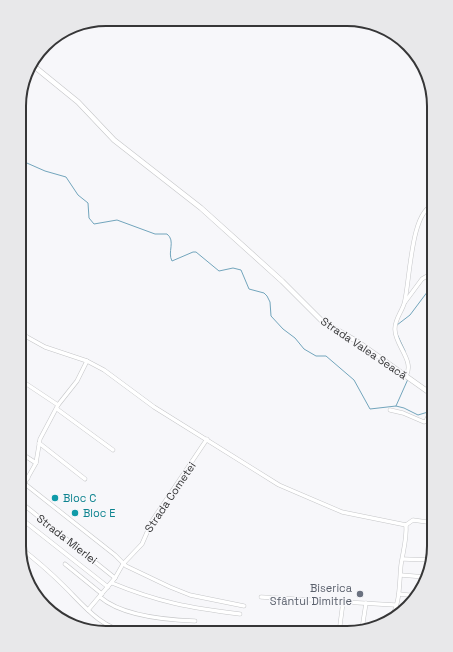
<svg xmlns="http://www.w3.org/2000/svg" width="453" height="652" font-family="'Space Grotesk',sans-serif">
<rect width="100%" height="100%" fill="#f7f7fa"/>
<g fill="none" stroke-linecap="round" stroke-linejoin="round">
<!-- stream -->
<g stroke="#72a5bc" stroke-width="1">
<path d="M 20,160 L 45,171 L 66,177 L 78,195 L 88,203 L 89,218 L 94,224 L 117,220 L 155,234 L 167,234 C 176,241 167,252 172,261 L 193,252 L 196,252 L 219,271 L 233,268 L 241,270 L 249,289 L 264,293 L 267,296 L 270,302 L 271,316 L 283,329 L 295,338 L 304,349 L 316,356 L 326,356 L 354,380 L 370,409 L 396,406 L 404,408 L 418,415 L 428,412"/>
<polyline points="397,325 410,315 434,283"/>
<polyline points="397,334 405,351"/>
<polyline points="396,406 408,379"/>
</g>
<!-- minor casing -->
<g stroke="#c5c6c8" stroke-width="4.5">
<g id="minor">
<polyline points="430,205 434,188"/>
<polyline points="405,302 422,279 434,272"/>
<polyline points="19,331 27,337 45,347 87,361 104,370 154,407 279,485 342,512 406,525"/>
<path d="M 406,376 C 415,361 395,345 395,330 C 394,321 401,313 404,304 C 410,285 410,210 434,205"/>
<polyline points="19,379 58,405"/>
<polyline points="57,409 113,450"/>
<polyline points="390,410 403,413 424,422 426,421 434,404"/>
<polyline points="39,443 85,479"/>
<polyline points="19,452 36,463"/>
<polyline points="19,472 28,478"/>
<polyline points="25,484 115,555 126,566 170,587 190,595 244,606"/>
<polyline points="19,493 36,463 40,439 58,405 77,381 87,361"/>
<polyline points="19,501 115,578"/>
<polyline points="19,517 108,587"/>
<polyline points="406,525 413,520 434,523"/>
<path d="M 19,547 C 35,559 51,573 65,587 C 83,605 103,630 129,632"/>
<polyline points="403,559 431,560"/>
<polyline points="65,564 102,594"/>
<polyline points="401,575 425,577"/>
<path d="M 112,583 C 158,602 190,608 240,614"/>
<polyline points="399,594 418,596"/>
<path d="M 100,597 C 122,616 167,620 195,621"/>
<polyline points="261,597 395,605"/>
<polyline points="88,610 115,578 123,564 142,544 152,521 207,439"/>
<path d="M 388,622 C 401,607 399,583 401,565 C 403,551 407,539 406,525"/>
<polyline points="362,629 366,603"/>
<polyline points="169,632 221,633"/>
<polyline points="339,633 343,602"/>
</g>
</g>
<!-- major casing -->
<g stroke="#c5c6c8" stroke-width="5.5">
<polyline id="major" points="30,63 78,102 114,140 201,208 282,281 323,322 358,342 434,396"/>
</g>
<!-- minor -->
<use href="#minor" stroke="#fff" stroke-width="3.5"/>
<!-- major -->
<use href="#major" stroke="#fff" stroke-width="4.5"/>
</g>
<!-- markers -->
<g fill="#0f9aa8" stroke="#f7f7fa" stroke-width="1.5">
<circle cx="55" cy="498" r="4"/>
<circle cx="75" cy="513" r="4"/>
</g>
<circle fill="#6b7280" stroke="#f7f7fa" stroke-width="1.5" cx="360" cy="594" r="4"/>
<g text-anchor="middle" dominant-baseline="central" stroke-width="3" stroke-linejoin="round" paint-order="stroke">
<!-- street labels -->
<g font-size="11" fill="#363637" stroke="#f7f7fa">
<text transform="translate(364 348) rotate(34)">Strada Valea Seacă</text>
<text transform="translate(170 497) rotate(-56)">Strada Cometei</text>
<text transform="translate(67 539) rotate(38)">Strada Mierlei</text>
</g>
<!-- culture labels -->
<g font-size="11" fill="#0d838f" stroke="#f7f7fa" text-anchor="start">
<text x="63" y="498">Bloc C</text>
<text x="83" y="513">Bloc E</text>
</g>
<!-- worship labels -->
<g font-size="11" fill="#5b616d" stroke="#f7f7fa" text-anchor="end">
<text x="352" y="588">Biserica<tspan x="352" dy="13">Sfântul Dimitrie</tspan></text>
</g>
</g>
<!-- crop -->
<path d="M0 0H453V652H0ZM106 26H347A80 80 0 0 1 427 106V546A80 80 0 0 1 347 626H106A80 80 0 0 1 26 546V106A80 80 0 0 1 106 26Z" fill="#e8e8ea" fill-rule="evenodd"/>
<path fill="none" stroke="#363637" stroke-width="2" d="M106 26H347A80 80 0 0 1 427 106V546A80 80 0 0 1 347 626H106A80 80 0 0 1 26 546V106A80 80 0 0 1 106 26Z"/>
</svg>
